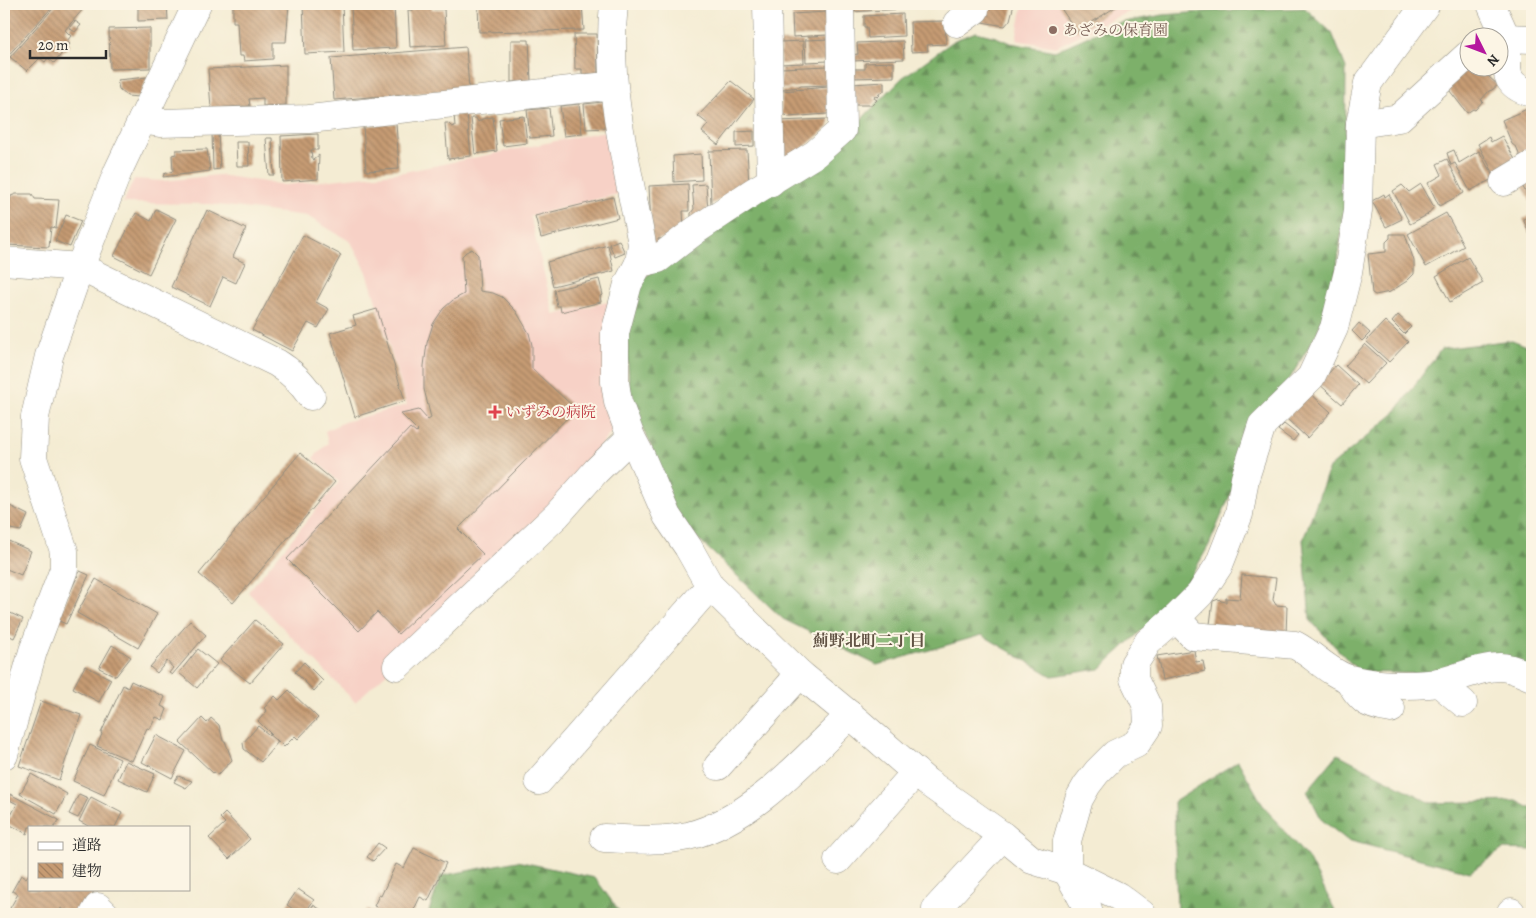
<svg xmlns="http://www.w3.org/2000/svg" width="1536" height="918" font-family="Alegreya,'Noto Serif JP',serif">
<defs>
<pattern id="forest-firs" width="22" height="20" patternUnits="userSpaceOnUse" patternTransform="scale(1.25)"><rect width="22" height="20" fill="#7db06b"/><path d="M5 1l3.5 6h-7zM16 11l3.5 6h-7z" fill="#678f58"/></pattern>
<pattern id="building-back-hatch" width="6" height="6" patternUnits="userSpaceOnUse" patternTransform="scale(1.25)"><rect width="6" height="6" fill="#c69b73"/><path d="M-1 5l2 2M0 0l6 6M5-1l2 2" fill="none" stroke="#a17f5f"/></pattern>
</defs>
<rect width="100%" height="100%" fill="#fcf5e5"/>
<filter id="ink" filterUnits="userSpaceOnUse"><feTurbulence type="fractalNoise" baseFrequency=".02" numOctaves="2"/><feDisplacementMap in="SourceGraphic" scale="10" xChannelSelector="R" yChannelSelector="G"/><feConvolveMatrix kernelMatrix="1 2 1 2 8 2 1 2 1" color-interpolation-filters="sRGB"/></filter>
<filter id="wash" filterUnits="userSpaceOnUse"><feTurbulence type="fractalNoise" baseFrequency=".0096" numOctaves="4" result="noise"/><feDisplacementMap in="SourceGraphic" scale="20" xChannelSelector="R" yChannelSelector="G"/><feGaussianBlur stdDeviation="1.12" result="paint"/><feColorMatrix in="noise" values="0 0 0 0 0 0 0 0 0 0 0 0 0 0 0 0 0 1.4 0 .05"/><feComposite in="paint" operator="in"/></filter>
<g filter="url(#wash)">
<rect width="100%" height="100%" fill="#f4ecd3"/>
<!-- built -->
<g fill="#f7d1c6">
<polygon points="1023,4 1157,4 1156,10 1134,10 1107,21 1056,47 1016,40"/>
<polygon points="610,130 622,193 530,216 554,315 612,301 614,429 564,490 394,666 355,702 248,592 339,482 313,458 328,443 325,431 344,422 407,405 367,272 351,242 307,216 210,204 123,203 134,179 163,181 219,175 285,185 404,172"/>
</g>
<!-- forest -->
<g fill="url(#forest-firs)" stroke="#546e4b">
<polygon points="1305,8 1332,33 1346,68 1345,207 1335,281 1317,333 1286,385 1228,500 1209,545 1181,594 1100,669 1052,676 982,635 877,665 783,619 677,519 650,443 630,406 626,321 642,279 844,137 902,78 955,40 976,32 996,37 1010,43 1055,51 1118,23 1163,15 1216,11"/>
<polygon points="1512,340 1532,348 1532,672 1434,674 1359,672 1310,620 1303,540 1329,468 1394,414 1441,349"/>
<polygon points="1338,754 1431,803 1517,801 1532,809 1532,850 1503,849 1470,872 1347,840 1322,820 1307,791"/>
<polygon points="1238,761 1264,807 1309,860 1337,914 1177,914 1174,802"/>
<polygon points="517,861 595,878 621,914 428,914 441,876"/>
</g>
<g id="blocks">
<!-- building -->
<g fill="url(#building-back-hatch)">
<polygon points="4,4 55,4 4,60"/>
<polygon points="57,4 79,4 84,8 65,30 71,36 67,41 70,44 54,63 48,58 45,62 40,58 27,71 10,57"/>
<polygon points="138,4 167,4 168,20 138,21"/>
<polygon points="233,4 289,4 286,42 273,42 273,59 244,61 243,56 239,56 237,22 233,22"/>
<polygon points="303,4 342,4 344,52 305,54"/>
<polygon points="351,4 394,4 396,48 353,50"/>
<polygon points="478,4 582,4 584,30 479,32"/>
<polygon points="777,4 794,4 794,10 778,11"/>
<polygon points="796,4 828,4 828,6 807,8 807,6 799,6"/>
<polygon points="850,4 901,4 902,9 851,12"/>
<polygon points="986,4 1014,4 1010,20 1005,26 982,22"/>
<polygon points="1058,4 1120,4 1077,32"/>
<polygon points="432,6 432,9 444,9 446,45 410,47 408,10 413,10 415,7"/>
<polygon points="826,12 828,35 793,37 792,14"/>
<polygon points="903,14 904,36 868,38 867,27 864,27 864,16"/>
<polygon points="75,21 81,25 75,32 69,28"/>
<polygon points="945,21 946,44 927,45 928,51 911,52 910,22"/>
<polygon points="150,28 150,68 110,69 109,29"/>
<polygon points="574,34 597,34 598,74 582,74 582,69 575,69"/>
<polygon points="830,39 829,61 806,62 805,40"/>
<polygon points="511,40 529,40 531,81 511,82"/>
<polygon points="803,41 804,63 780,64 780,42"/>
<polygon points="903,41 904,59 851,61 851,55 858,54 857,43"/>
<polygon points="466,47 469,89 334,100 331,58"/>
<polygon points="894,62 894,77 852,78 852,69 865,69 865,63"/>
<polygon points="286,65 286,105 263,106 263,98 249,99 250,106 211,108 208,69"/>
<polygon points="828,66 828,85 801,86 799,87 784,89 780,86 781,68"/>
<polygon points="1469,68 1491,68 1493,70 1489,77 1498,85 1492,90 1489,91 1481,100 1483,101 1475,110 1473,109 1467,113 1446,86"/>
<polygon points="148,77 139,97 127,96 119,89 117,80"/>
<polygon points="731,81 754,99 718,145 702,132 708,124 698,116"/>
<polygon points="884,82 884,91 878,94 880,95 878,97 875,96 874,98 877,100 872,105 853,105 852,84"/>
<polygon points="828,87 830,111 827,114 788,117 786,115 781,115 782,91"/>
<polygon points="603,102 608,128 586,129 584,104"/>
<polygon points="579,104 582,134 564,136 560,106"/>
<polygon points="549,108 552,136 530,138 527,110"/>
<polygon points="1527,109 1532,119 1532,152 1520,158 1517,148 1512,144 1502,120"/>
<polygon points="467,114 471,156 448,159 445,123 448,123 452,127 455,126 454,115"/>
<polygon points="524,116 527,143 503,146 499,119"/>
<polygon points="493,117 497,151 475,154 471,118 476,118 478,122 482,119"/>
<polygon points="829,119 829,126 794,156 779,156 778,121"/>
<polygon points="396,123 399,169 366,171 363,126"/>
<polygon points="754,131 754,146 736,147 736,132"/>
<polygon points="212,133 218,133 220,169 213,170"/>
<polygon points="318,134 318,150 311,150 312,159 313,160 319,155 318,179 282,182 281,136"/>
<polygon points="1502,136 1518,165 1496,178 1478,144 1489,137 1491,142"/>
<polygon points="266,138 272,138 274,175 269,175"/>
<polygon points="236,142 248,142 249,166 237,166"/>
<polygon points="207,149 210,171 163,177 164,174 173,171 172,155 176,154 176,150"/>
<polygon points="747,150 749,185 711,204 709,151"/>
<polygon points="1454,150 1459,163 1479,151 1494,178 1470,191 1455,163 1451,165 1447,153"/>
<polygon points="701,154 702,180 674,182 673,156"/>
<polygon points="1447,159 1464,193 1439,206 1428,183 1442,175 1437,164"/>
<polygon points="1532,177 1532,205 1521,183"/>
<polygon points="688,184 689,211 683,211 684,229 670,238 658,239 659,246 652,246 649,186"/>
<polygon points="706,184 708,211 691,223 691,213 694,209 692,185"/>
<polygon points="1421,184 1434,207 1427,215 1410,224 1393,191 1402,185 1409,192"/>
<polygon points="16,194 32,194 35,199 59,200 56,228 51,227 49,247 5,245 7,226 4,225 4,211 7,211 11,196"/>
<polygon points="1384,194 1385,197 1389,194 1402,219 1386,227 1372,201"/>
<polygon points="613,197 618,218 541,238 535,216"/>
<polygon points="156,209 176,219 149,274 114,256 136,213 151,221"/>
<polygon points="207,210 246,229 233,257 245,263 236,283 223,277 210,306 171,287"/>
<polygon points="1446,213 1464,246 1426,267 1408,234"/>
<polygon points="66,215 81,221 70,247 55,241"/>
<polygon points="1532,215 1532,234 1530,235 1523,219"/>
<polygon points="1390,234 1405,234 1414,261 1414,274 1407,281 1390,292 1375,295 1372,293 1368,254 1386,252 1386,242 1390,238"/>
<polygon points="303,235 341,255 316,302 329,309 318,328 308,323 292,351 252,330"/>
<polygon points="619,240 625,253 615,257 609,244"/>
<polygon points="608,245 614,271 553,286 547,262"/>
<polygon points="472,249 478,255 480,291 493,293 502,297 516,311 529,333 532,345 532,369 576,409 458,529 483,554 398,634 377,612 359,631 287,559 410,428 416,433 418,431 401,414 419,410 428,420 431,418 424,389 424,366 427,343 433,324 443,309 453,300 464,294 462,256 466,252"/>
<polygon points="1468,257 1483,283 1450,302 1436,276"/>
<polygon points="599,279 603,295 600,296 601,302 561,312 560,306 557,306 554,290"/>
<polygon points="377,309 405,401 355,417 330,333 356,325 353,316"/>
<polygon points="1398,315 1411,327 1404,334 1392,322"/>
<polygon points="1385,321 1408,342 1389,362 1366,341"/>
<polygon points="1359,323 1370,333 1362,341 1352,331"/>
<polygon points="1365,344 1386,363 1366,384 1345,366"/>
<polygon points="1336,365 1358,385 1342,404 1319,384"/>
<polygon points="1310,393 1331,412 1307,438 1286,418"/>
<polygon points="1284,424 1298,435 1293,441 1278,430"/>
<polygon points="300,453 335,482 233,603 199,574"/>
<polygon points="4,503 28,515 21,531 10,529 4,533"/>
<polygon points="4,539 31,551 21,575 4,568"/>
<polygon points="80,571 89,575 66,624 57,620"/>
<polygon points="1242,575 1276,578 1273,600 1276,605 1287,606 1286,635 1209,632 1213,601 1219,599 1221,601 1226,602 1226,598 1240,599"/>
<polygon points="96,579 157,614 138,648 77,613"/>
<polygon points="4,610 23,619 14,638 4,633"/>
<polygon points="255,620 284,644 250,683 220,660"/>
<polygon points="190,621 206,635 172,675 169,673 173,668 167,661 157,673 150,667"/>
<polygon points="112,645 131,657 116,676 99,668"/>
<polygon points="198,649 217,664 197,688 179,673"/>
<polygon points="1194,650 1196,662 1203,661 1205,671 1162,680 1157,656"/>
<polygon points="304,662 323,681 314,691 295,672"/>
<polygon points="85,666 111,679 99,702 73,688"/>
<polygon points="131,681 165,697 161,706 167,709 163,720 156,717 150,729 147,728 132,761 97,746 102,734 101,733 123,685 128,688"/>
<polygon points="289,690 318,718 298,739 295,736 284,747 258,721 267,711 264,708 275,696 279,700"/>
<polygon points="41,701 81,715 59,780 19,766"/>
<polygon points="202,718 207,723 211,718 219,725 223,741 225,741 232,760 218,775 214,772 213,773 180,742"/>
<polygon points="258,726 278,742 261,762 244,749 243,743"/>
<polygon points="156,735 186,751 172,778 142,762"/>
<polygon points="90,745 120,759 104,795 73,781"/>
<polygon points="126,761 155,774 147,792 118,779"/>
<polygon points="31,774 67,794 56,814 20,794"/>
<polygon points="178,776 192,781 186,788 174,782"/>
<polygon points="10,794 59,820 55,827 29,827 27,834 7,823 17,804 8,799"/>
<polygon points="79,794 88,798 78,818 69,814"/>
<polygon points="91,797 122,813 115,827 90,827 79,821"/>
<polygon points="225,813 250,839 229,859 209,838 225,823 220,818"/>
<polygon points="378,843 385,848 373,861 367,857"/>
<polygon points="414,848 446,863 428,901 420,897 412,914 364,914 367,909 374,912 377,907 374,906 379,895 381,896 396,864 404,868"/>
<polygon points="29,874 29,889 95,889 81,914 71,914 61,908 58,914 13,914 12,913 13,912 9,910 18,894 12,891 21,875 26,878"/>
<polygon points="298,889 314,900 304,914 301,914 287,905"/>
<polygon points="313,905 320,909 317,914 308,914"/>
</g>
</g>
</g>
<g filter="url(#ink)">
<use href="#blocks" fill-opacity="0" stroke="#908c7f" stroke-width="1"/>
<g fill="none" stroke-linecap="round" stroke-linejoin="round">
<!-- street casing -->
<g stroke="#908c7f" stroke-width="29">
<g id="street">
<path d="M 614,4 C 605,85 627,165 642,244 L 639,263 L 628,284 L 615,333 L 615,382 L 618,402 L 631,437 L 640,454 L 667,516 L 688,547 L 710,586 L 800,674 L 856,720 L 927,782 L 1003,836 L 1032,860 L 1067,871 L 1118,896 L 1142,914"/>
<polyline points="767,4 771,182"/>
<path d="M 1491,4 C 1495,14 1501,25 1505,36 C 1513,61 1494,83 1532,93"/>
<polyline points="957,23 975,10 975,4"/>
<polyline points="1498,41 1505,38 1532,39"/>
<polyline points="142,120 160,123 309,119 598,87 613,89"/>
<polyline points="1360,124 1399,118 1468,55"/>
<polyline points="1504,182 1532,165"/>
<path d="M 4,261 L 80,267 L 277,363 C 292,372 301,382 311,396"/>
<polyline points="639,263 658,259 696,230 753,192 815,154 842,130 840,4"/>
<path d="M 1176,618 L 1193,636 L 1295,645 C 1313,654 1331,675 1350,679 C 1374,685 1405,686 1429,684 C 1453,682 1476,667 1500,667 C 1511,667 1522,673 1532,677"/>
<polyline points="397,666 557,515 596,471 631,437"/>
<path d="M 1348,679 C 1362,701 1365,705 1391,709"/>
<polyline points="1438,682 1463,703"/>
<polyline points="4,755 33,651 64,569 64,551 33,458 35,417 49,356 80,267 118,171 197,4"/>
<polyline points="718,766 800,674"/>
<polyline points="539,781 710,586"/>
<path d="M 604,838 C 631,839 661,842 688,836 C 752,820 804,760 850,715"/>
<polyline points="838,860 916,772"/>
<polyline points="936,909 1003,836"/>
<polyline points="94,914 98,907 105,914"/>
<polyline points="1089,914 1088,909 1067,871 1067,841 1079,799 1087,785 1097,772 1115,754 1136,744 1148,726 1147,706 1134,679 1134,664 1148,642 1176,618 1200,594 1219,565 1239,514 1245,478 1262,425 1311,377 1334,328 1348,272 1358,211 1360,124 1368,83 1426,4"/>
<polyline points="1511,914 1511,912"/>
</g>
</g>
<!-- street -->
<use href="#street" stroke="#fff" stroke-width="28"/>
</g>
</g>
<!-- markers -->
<circle fill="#8d6e63" stroke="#fcf5e5" stroke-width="2" cx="1053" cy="30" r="5"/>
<path fill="#e0444e" stroke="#fcf5e5" stroke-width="2" d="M492.5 404.5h5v5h5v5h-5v5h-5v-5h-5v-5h5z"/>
<g text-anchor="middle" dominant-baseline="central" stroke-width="4" stroke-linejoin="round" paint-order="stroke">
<!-- education labels -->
<g font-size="15" fill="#785e54" stroke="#fcf5e5" text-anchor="start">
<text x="1063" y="30">あざみの保育園</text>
</g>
<!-- health labels -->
<g font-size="15" fill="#be3a42" stroke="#fcf5e5" text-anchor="start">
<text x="506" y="412">いずみの病院</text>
</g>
<!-- neighbourhood labels -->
<g font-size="16" font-weight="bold" fill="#615244" stroke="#fcf5e5">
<text x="869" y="641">薊野北町二丁目</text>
</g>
</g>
<!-- margin -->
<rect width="1536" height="918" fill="none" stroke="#fcf5e5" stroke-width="20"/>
<!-- legend -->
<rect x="28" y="826" width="162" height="65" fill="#fcf5e5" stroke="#a8a49b"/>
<rect x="38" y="842" width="25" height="8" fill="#ffffff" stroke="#a8a49b"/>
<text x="72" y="850" font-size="15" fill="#2b2b2b">道路</text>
<rect x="38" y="863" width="25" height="15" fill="url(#building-back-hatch)" stroke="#a8a49b"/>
<text x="72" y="876" font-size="15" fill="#2b2b2b">建物</text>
<!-- north arrow -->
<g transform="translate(1484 52) rotate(132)"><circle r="24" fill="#fcf5e5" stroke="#a8a49b"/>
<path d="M0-4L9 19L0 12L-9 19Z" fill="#b5179e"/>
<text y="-8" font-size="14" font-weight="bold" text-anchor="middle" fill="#2b2b2b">N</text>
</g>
<!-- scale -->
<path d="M30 50v8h76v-8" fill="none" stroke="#2b2b2b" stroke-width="2.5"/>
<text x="38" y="50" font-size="15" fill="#2b2b2b" stroke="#fcf5e5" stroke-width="4" paint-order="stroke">20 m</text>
</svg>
